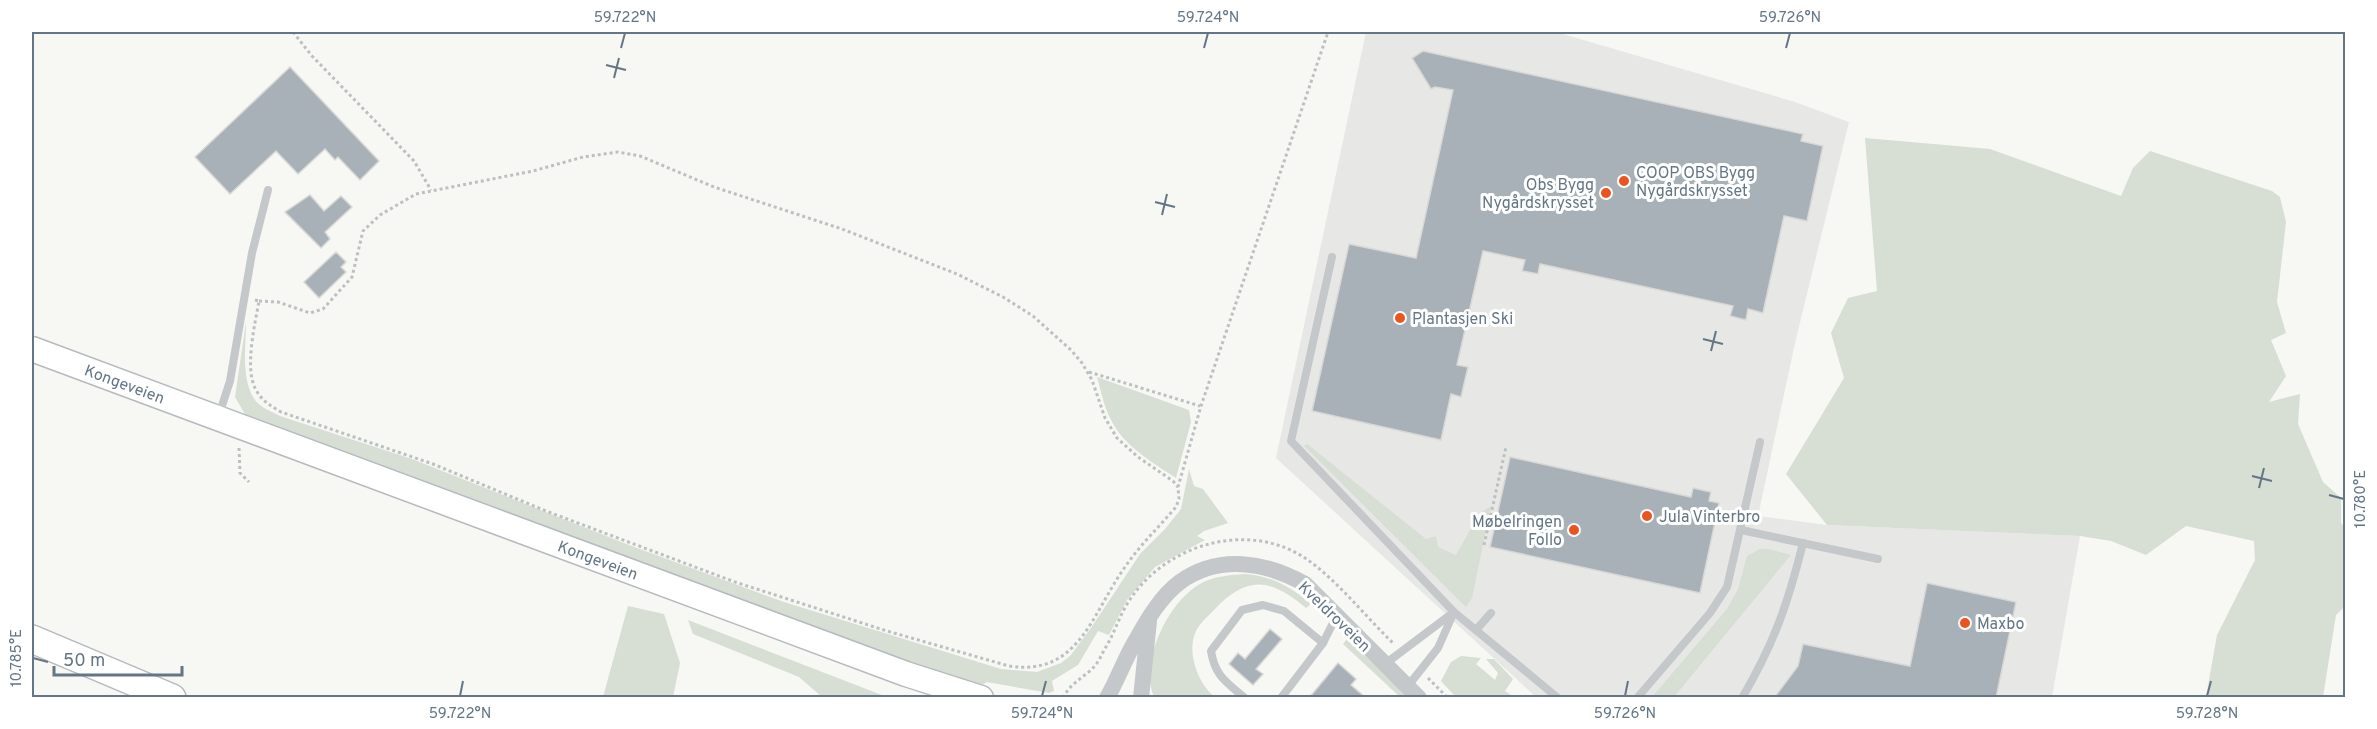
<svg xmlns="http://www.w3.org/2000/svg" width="2377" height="729" viewBox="0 0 2377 729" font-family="Overpass,sans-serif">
	<rect width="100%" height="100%" fill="#f7f7f3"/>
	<path fill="#e7e8e6" d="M 1366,32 L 1556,32 L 1795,102 L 1849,122 L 1795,343 L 1758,516 L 1827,525 L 2080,536 L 2052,697 L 1536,697 L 1276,458 Z"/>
	<g fill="#d7ded4">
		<path d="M 1865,138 L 1990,149 L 2121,196 L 2133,168 L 2150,151 L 2272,191 L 2280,197 L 2286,222 L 2277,302 L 2286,333 L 2271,340 L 2286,376 L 2269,402 L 2300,394 L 2298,424 L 2323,482 L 2341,498 L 2341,523 L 2345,528 L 2345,606 L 2336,615 L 2323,697 L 2206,697 L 2217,635 L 2255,560 L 2254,541 L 2186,526 L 2146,555 L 2111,541 L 2080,536 L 1827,525 L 1786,474 L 1844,378 L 1831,333 L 1848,298 L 1877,291 Z"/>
		<path d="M 246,322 C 246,346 241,375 253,397 C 258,407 271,411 280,416 L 412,459 L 629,545 L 784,602 L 1001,669 L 1037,672 L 1061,663 L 1070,656 L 1091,628 L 1140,554 L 1165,529 L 1181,509 L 1189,469 L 1194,486 L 1203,489 L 1228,523 L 1204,531 L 1197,536 L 1205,540 L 1155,567 L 1127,600 L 1109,635 L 1098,631 L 1078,665 L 1052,681 L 1054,691 L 1049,693 L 987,682 L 979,687 L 905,663 L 262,426 L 245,414 L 235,397 Z"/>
		<path d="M 1097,377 L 1189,410 L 1191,422 L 1176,478 C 1152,462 1123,446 1110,418 C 1104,406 1101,391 1097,377 Z"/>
		<path d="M 1307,444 L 1426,539 L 1436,536 L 1438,547 L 1456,555 L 1479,514 L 1491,506 L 1472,598 L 1466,607 L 1304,446 Z"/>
		<path d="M 1760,549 L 1769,549 L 1791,555 L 1674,697 L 1652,697 L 1727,609 L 1738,589 L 1747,556 Z"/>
		<path d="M 1245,574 C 1272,576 1291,587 1311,604 L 1306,608 C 1270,578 1247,575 1214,610 C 1208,616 1200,623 1196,631 C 1186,652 1198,684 1215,697 L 1154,697 C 1139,662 1168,602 1200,584 C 1213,576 1231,575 1245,574 Z"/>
		<path d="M 628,606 L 664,614 L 680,663 L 673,697 L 603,697 Z"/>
		<path d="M 688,620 L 887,697 L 822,697 L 799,677 L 693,634 Z"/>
		<path d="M 1347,639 L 1348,640 L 1409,697 L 1400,697 L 1343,644 Z"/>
		<path d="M 1461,656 L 1481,658 L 1476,664 L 1495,680 L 1498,673 L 1486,659 L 1494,659 L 1513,679 L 1505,691 L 1514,697 L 1460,698 L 1453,694 L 1441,681 L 1451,662 Z"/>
	</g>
	<g fill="#a8b1b7" stroke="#d8d8d6" stroke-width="1.5">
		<path d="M 1423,51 L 1803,134 L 1801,141 L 1823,146 L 1807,221 L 1784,216 L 1763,313 L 1748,309 L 1746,320 L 1730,316 L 1733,306 L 1540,264 L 1538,274 L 1522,271 L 1525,260 L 1483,251 L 1457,365 L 1468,367 L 1461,397 L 1451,394 L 1441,440 L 1312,411 L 1349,244 L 1416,258 L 1453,90 L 1435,87 L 1431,89 L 1412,58 Z"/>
		<path d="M 290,67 L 379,161 L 360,180 L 338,157 L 335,160 L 325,149 L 298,174 L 276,151 L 230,194 L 195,157 Z"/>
		<path d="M 310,195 L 324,211 L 341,196 L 352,207 L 325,232 L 330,239 L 321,248 L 285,212 Z"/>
		<path d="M 336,252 L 346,262 L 341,267 L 346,272 L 319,298 L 304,282 Z"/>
		<path d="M 1510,457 L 1691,497 L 1693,488 L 1711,492 L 1709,501 L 1719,503 L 1700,593 L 1490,547 Z"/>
		<path d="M 1927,583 L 2016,602 L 1996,698 L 1774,698 L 1798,666 L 1803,644 L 1910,666 Z"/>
		<path d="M 1270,629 L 1282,639 L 1256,669 L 1263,674 L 1253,685 L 1229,664 L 1238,653 L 1245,659 Z"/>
		<path d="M 1338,663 L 1356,679 L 1351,685 L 1366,698 L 1309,698 Z"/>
	</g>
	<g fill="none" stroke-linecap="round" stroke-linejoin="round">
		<defs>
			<g id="secondary">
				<path id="s1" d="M 32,349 L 906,674 L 981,698"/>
			</g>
			<path id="trunk" d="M 32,639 L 172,698"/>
		</defs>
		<use href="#secondary" stroke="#b6bbc0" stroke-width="27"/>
		<use href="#trunk" stroke="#b6babd" stroke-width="30"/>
		<g stroke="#bdc0c2" stroke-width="3" stroke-dasharray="3 3" stroke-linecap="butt">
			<path d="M 293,32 L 312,56 L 414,161 L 431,190"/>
			<path d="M 255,300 L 259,301 C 255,324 244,369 256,390 C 262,401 271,406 281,412 L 433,464 L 546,511 L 735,582 L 887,631 L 1009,666 C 1079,677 1092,613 1125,567 C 1140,545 1159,527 1176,507 L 1179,499 L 1178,487 L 1201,406 L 1328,32"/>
			<path d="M 259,301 L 278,302 L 310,313 L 323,309 L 352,277 L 363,231 L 380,215 L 416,194 L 533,171 L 583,157 L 618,152 L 640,156 L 714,187 L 842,229 L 957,274 L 1003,297 L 1033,316 L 1071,350 L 1082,363 L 1092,380 L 1105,418 L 1117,438 L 1138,457 L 1173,481 L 1178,487"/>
			<path d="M 1089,372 L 1200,406"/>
			<path d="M 239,448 L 240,473 L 249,482"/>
			<path d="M 1484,545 L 1506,447"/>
			<path d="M 1428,678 L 1448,698"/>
			<path d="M 1063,698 C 1069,685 1081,679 1092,669 C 1097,664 1101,657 1104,650 C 1114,635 1119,616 1129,601 C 1167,542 1254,518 1312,563 C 1342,586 1366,617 1393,643"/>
		</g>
		<g stroke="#c4c8cb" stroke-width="8">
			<path d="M 1332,257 L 1291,441 L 1454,612 L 1558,698"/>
			<path d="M 219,415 L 230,381 L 252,253 L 268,190"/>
			<path d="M 1741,530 L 1878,559"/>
			<path d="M 1476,630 L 1491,613"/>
			<path d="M 1385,664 L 1454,612 L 1438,648 L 1408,686"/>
			<path d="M 1245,698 C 1226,682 1215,676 1211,651 L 1242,610 L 1263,605 L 1284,611 L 1323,643"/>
			<path d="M 1281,698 L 1323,643 L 1337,615"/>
			<path d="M 1637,698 L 1710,613 L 1727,587 L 1760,442"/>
			<path d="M 1742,698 C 1774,644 1788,603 1803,543"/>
		</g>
		<g stroke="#c4c8cb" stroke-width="16">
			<path d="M 1107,698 C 1118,679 1125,658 1136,640 C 1147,620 1161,596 1180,582 C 1219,554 1266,562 1305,584 L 1419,698"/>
			<path d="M 1141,698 L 1149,621"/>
		</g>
		<use href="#secondary" stroke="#fff" stroke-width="24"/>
		<use href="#trunk" stroke="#fff" stroke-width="27"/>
	</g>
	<path fill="none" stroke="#647686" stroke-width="2" d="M 621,48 L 625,33M 1204,48 L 1208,33M 1786,48 L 1790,33M 606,65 L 626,70M 614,78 L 619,58M 1155,202 L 1175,207M 1162,215 L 1167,194M 1703,339 L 1723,344M 1711,351 L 1716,331M 2252,476 L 2272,481M 2259,488 L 2264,468M 2329,495 L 2344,499M 33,658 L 48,662M 460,696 L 463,681M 1042,696 L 1046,681M 1625,696 L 1628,681M 2207,696 L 2211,681"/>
	<g fill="#eb541f" stroke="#fff" stroke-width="2">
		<circle cx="1624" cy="181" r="6"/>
		<circle cx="1606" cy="193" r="6"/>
		<circle cx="1400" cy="318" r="6"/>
		<circle cx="1647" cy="516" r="6"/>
		<circle cx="1574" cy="530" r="6"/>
		<circle cx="1965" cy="623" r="6"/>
	</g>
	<g text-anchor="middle" stroke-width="6" stroke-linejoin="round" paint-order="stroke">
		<g font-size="16" fill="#647686" stroke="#fff" text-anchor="start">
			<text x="1636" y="178">COOP OBS Bygg<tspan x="1636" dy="18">Nygårdskrysset</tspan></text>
			<text x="1594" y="190" text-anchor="end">Obs Bygg<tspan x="1594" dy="18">Nygårdskrysset</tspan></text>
			<text x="1412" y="324">Plantasjen Ski</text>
			<text x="1659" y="522">Jula Vinterbro</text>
			<text x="1562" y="527" text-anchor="end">Møbelringen<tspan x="1562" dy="18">Follo</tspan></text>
			<text x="1977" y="629">Maxbo</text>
		</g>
		<g font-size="16" fill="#647686" stroke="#fff">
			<text dy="6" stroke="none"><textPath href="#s1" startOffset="99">Kongeveien</textPath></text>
			<text dy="6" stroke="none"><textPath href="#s1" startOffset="604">Kongeveien</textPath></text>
			<text transform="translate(1335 616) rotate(44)" y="6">Kveldroveien</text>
		</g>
	</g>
	<rect width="2377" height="729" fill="none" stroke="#ffffff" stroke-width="66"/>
	<path d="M54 666v9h128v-9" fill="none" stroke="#647686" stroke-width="3"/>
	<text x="63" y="666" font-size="18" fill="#647686" stroke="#ffffff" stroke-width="4.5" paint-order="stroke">50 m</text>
	<rect x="33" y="33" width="2311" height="663" fill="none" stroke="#647686" stroke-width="2"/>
	<g font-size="15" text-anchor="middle" fill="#647686">
		<text x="625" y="22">59.722°N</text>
		<text x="1208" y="22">59.724°N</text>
		<text x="1790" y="22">59.726°N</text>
		<text transform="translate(2360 499) rotate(-90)" y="5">10.780°E</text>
		<text transform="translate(16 658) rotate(-90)" y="5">10.785°E</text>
		<text x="460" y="718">59.722°N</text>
		<text x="1042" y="718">59.724°N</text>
		<text x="1625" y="718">59.726°N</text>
		<text x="2207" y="718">59.728°N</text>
	</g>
</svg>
